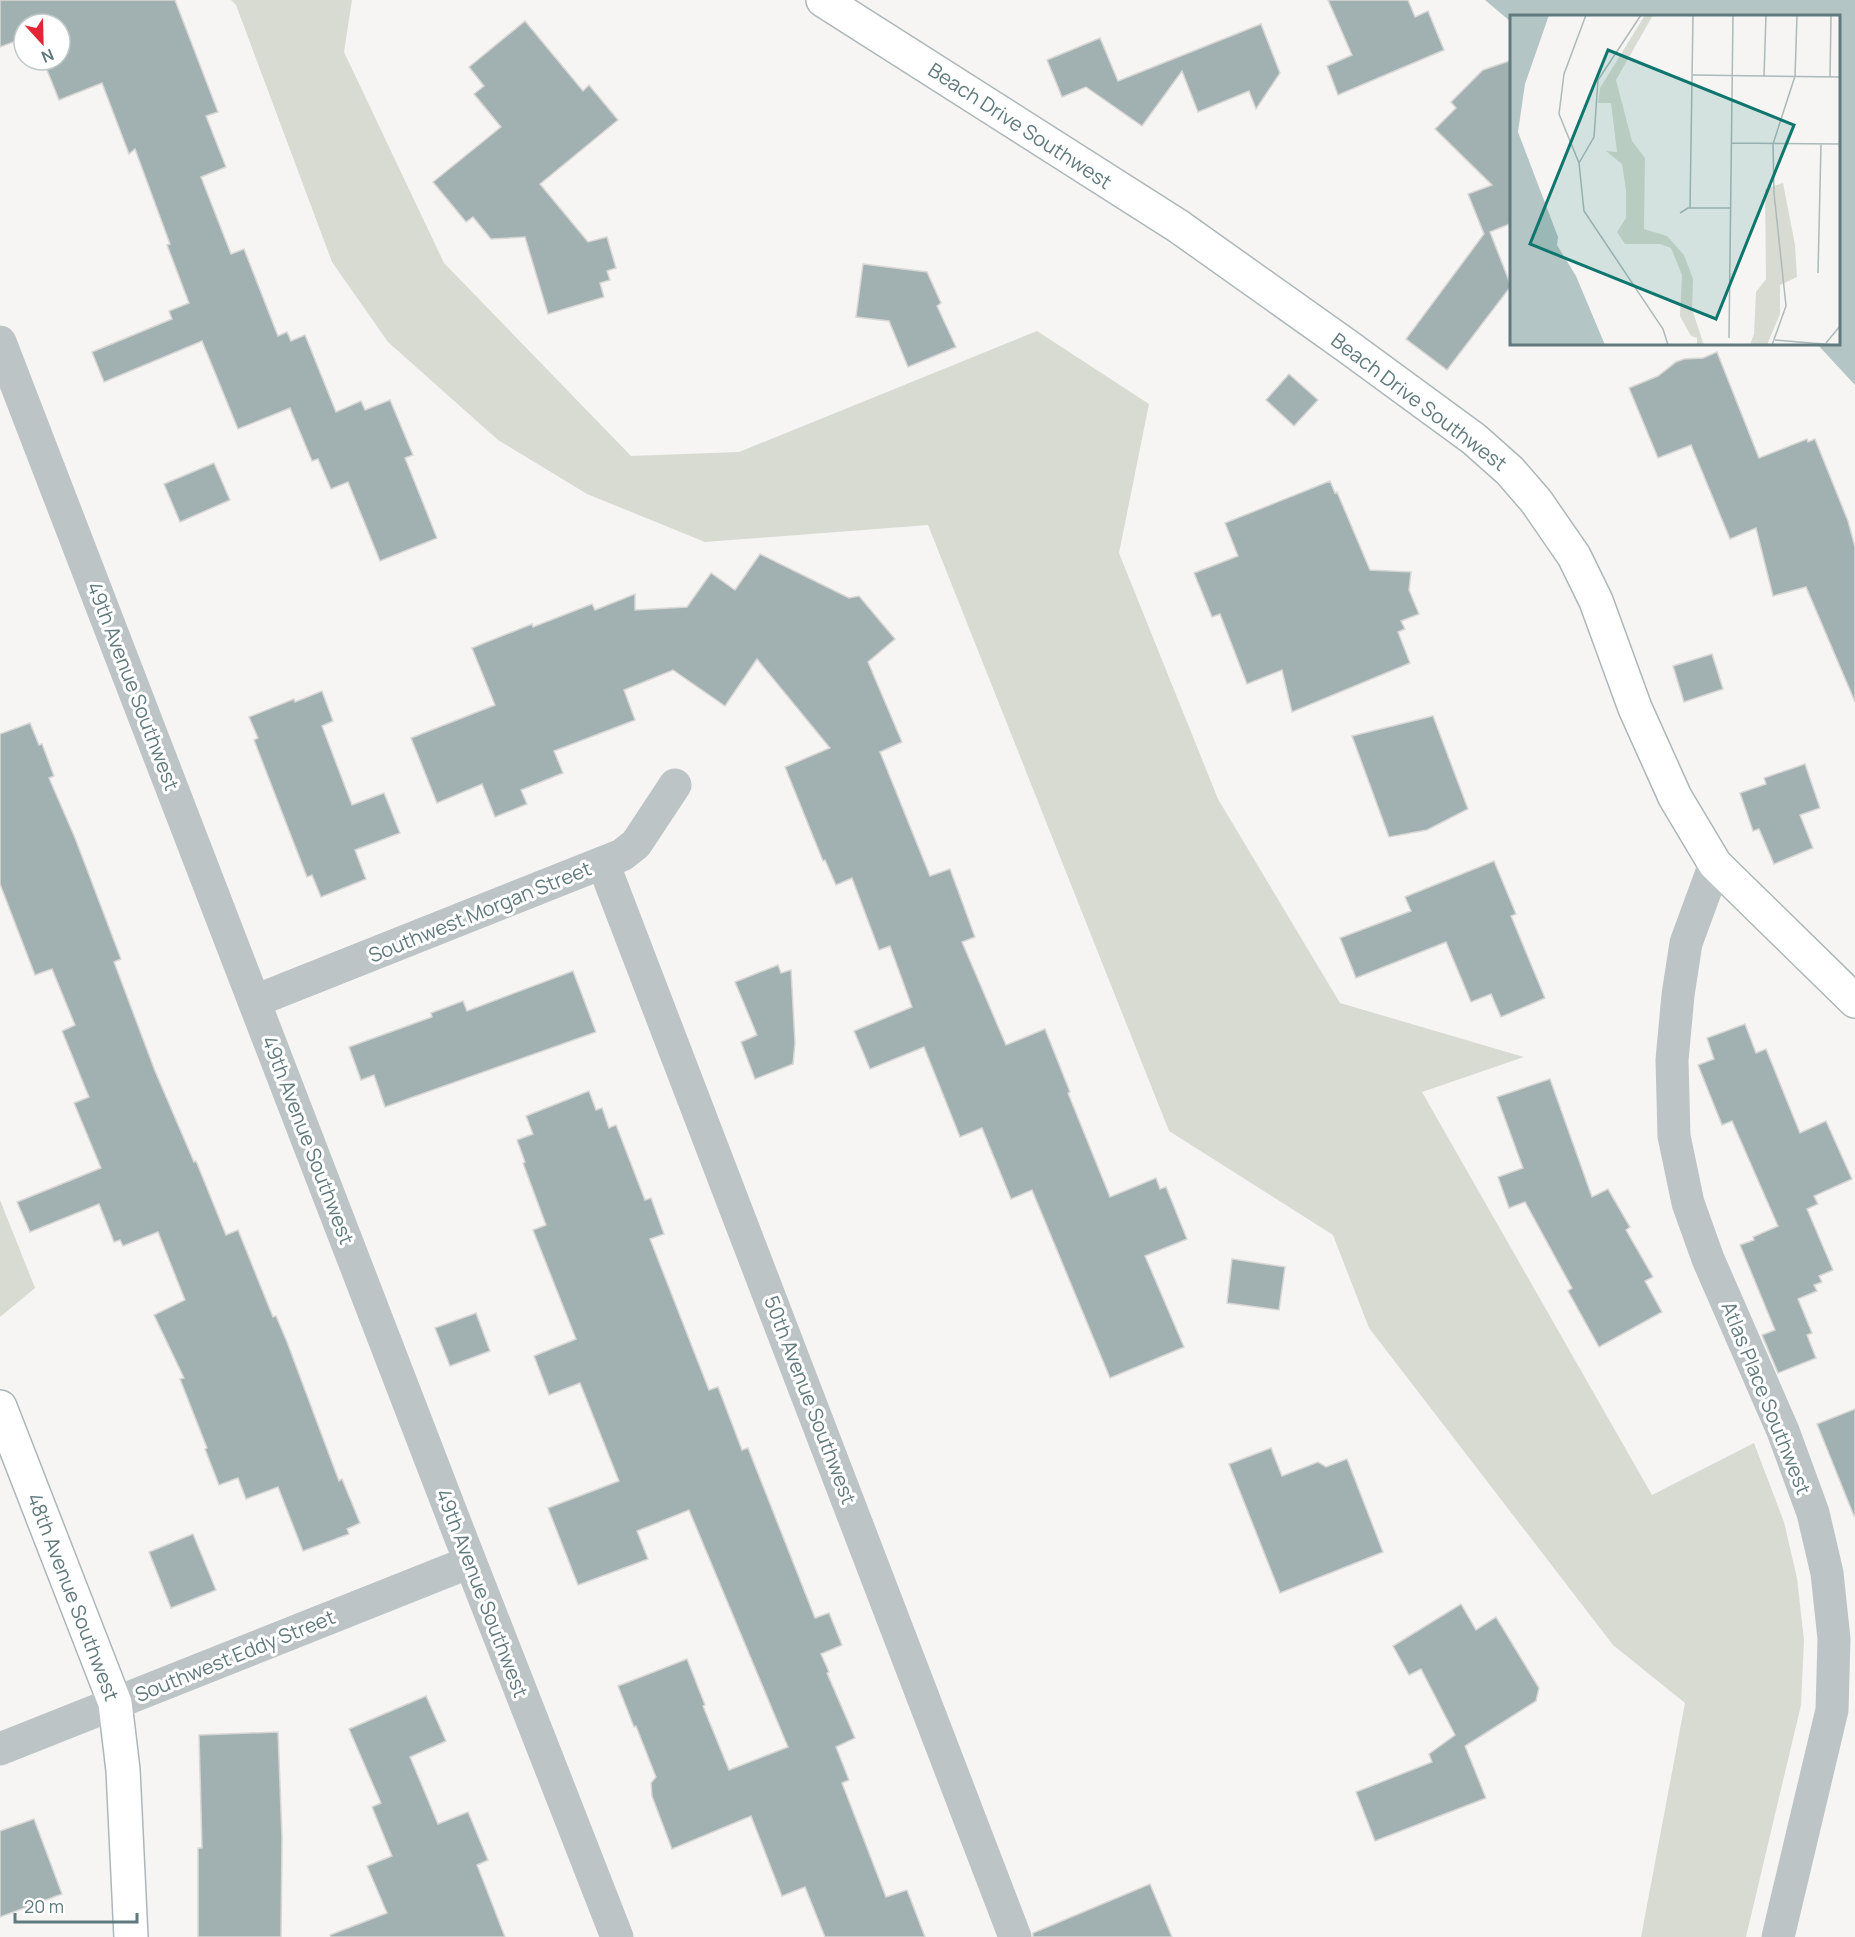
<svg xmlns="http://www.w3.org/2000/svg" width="1855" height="1937" viewBox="0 0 1855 1937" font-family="Manrope,sans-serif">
	<rect width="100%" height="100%" fill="#f6f5f3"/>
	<g fill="#d8dbd2">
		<path d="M 231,0 L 352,0 L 344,52 L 444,263 L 631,456 L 739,452 L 1037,331 L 1149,404 L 1119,553 L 1218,799 L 1340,1003 L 1524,1057 L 1422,1092 L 1652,1495 L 1754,1443 L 1784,1522 L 1797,1578 L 1804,1640 L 1801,1705 L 1746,1937 L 1641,1937 L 1685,1703 L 1613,1645 L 1369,1328 L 1333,1235 L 1169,1131 L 928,525 L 705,542 L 587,494 L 498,440 L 388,342 L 332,262 L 236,5 Z"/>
		<path d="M 0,1200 L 35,1288 L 0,1317 Z"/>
	</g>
	<path fill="#b3c5c4" d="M 1485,0 L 1855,0 L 1855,385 L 1817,344 L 1838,344 L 1838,16 L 1512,16 L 1511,22 Z"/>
	<g fill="#a1b0b1" stroke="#d8d7d5" stroke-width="1.5">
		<path d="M 0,0 L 175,0 L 218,112 L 206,116 L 226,167 L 201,177 L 231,254 L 244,249 L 278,336 L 287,332 L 291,341 L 305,335 L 336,412 L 361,401 L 365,410 L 390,400 L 413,455 L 405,458 L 437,538 L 380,561 L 348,482 L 331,489 L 318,459 L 312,461 L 290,408 L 238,429 L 202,341 L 104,382 L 92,352 L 172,319 L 169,311 L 189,303 L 167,245 L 170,244 L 135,149 L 129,154 L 102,83 L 59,100 L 43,60 L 60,60 L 60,24 L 24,24 L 24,38 L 0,47 Z"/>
		<path d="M 1328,0 L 1408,0 L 1415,17 L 1428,11 L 1444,50 L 1338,95 L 1327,66 L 1352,55 Z"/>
		<path d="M 525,21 L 583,91 L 589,85 L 618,120 L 540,184 L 588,242 L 607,237 L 616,268 L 607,271 L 610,280 L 600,283 L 604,297 L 548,314 L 525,237 L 491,239 L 473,217 L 466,222 L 433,182 L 501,127 L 474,94 L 484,86 L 469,67 Z"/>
		<path d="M 1261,24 L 1280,73 L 1256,109 L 1249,91 L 1198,112 L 1182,71 L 1142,126 L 1086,87 L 1062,97 L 1047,60 L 1100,38 L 1118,81 Z"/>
		<path d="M 1512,60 L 1512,223 L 1490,232 L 1511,286 L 1447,370 L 1406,339 L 1484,234 L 1468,194 L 1492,185 L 1435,129 L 1456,108 L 1451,102 L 1483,70 Z"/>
		<path d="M 863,264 L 927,272 L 941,303 L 937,306 L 956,347 L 908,367 L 889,321 L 856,317 Z"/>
		<path d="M 1717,352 L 1759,458 L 1807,439 L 1808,442 L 1815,439 L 1848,521 L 1855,547 L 1855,702 L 1806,587 L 1773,596 L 1756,528 L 1730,539 L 1691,445 L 1658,458 L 1629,388 L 1658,376 L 1676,362 L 1684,359 L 1703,358 Z"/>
		<path d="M 1289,374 L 1318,400 L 1294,426 L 1266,400 Z"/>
		<path d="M 214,463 L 230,500 L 180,522 L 164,484 Z"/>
		<path d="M 1330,481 L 1335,493 L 1337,492 L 1370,570 L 1411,572 L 1409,590 L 1419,614 L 1401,621 L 1405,629 L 1398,632 L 1410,663 L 1292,712 L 1282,670 L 1247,684 L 1220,614 L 1212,617 L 1194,573 L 1238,556 L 1225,523 Z"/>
		<path d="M 760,554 L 849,598 L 859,596 L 895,639 L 868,662 L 902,742 L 880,752 L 930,876 L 950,869 L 975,937 L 962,942 L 1006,1045 L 1045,1029 L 1070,1092 L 1068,1093 L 1110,1197 L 1156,1178 L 1160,1189 L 1166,1187 L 1187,1239 L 1145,1256 L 1184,1347 L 1110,1378 L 1032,1190 L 1011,1199 L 982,1128 L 960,1137 L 924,1047 L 870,1069 L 854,1031 L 912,1007 L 890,946 L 879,950 L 852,878 L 836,885 L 825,860 L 823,861 L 785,767 L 830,748 L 757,659 L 725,706 L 673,670 L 624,690 L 635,720 L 554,751 L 563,773 L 521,790 L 527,804 L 495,817 L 482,784 L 437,803 L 411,738 L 495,705 L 472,648 L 532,624 L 533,627 L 592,604 L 595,610 L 635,594 L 635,610 L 687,607 L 711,573 L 735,590 Z"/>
		<path d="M 1712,654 L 1723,689 L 1684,702 L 1673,666 Z"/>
		<path d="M 322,691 L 333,721 L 322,726 L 352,805 L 384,793 L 400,833 L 355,850 L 366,879 L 321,897 L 312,875 L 307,877 L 254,740 L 258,738 L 249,717 L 294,699 L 295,702 Z"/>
		<path d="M 1433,716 L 1468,809 L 1427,830 L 1389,837 L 1352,736 Z"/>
		<path d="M 30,723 L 39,745 L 42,744 L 54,776 L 49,778 L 75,838 L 121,959 L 114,962 L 155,1071 L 194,1162 L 196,1161 L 226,1235 L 238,1230 L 273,1317 L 276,1316 L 287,1342 L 339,1481 L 342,1479 L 360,1523 L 347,1529 L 349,1534 L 303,1551 L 278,1487 L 246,1499 L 238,1478 L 219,1485 L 205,1449 L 207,1448 L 180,1379 L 184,1378 L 154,1315 L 185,1300 L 158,1232 L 123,1246 L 120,1240 L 114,1242 L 99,1204 L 30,1232 L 17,1202 L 101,1168 L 74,1103 L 89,1097 L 62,1031 L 75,1025 L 52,969 L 35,975 L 0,884 L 0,734 Z"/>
		<path d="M 1805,764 L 1820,808 L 1800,815 L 1813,848 L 1774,864 L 1759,829 L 1753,831 L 1740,793 L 1766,784 L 1764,778 Z"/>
		<path d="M 1494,861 L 1516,914 L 1511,916 L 1545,998 L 1501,1017 L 1491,994 L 1471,1002 L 1446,942 L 1356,978 L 1340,938 L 1411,911 L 1405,897 Z"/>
		<path d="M 778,965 L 781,973 L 791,970 L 795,1043 L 793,1064 L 755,1079 L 741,1042 L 757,1035 L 735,982 Z"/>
		<path d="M 573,971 L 596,1032 L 385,1107 L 374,1075 L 361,1080 L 349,1047 L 432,1017 L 431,1013 L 463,1001 L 467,1011 Z"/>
		<path d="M 1745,1024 L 1756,1053 L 1766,1049 L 1800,1133 L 1826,1121 L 1852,1179 L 1814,1196 L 1818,1204 L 1807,1209 L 1833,1270 L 1819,1276 L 1822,1282 L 1814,1285 L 1817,1291 L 1798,1299 L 1812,1333 L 1807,1335 L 1816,1358 L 1778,1373 L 1762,1335 L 1775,1330 L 1740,1245 L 1754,1240 L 1753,1237 L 1778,1226 L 1732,1121 L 1722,1125 L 1698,1065 L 1714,1059 L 1707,1038 Z"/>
		<path d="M 1550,1079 L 1592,1197 L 1608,1189 L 1630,1227 L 1626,1230 L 1653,1277 L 1645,1281 L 1662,1312 L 1599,1347 L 1568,1291 L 1572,1288 L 1525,1202 L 1509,1208 L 1498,1177 L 1523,1168 L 1497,1097 Z"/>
		<path d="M 589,1091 L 596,1110 L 602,1108 L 609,1128 L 616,1125 L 645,1200 L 651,1198 L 664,1234 L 650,1239 L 709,1390 L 718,1387 L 742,1450 L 748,1448 L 815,1618 L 829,1613 L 842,1645 L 821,1654 L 829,1672 L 827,1673 L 855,1738 L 836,1747 L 849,1780 L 842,1783 L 886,1897 L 907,1890 L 925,1937 L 825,1937 L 805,1887 L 782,1896 L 751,1816 L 672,1849 L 652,1796 L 651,1783 L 656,1777 L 636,1726 L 634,1727 L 618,1686 L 687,1659 L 705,1705 L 703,1706 L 729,1770 L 788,1747 L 689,1510 L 637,1531 L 648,1559 L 578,1585 L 548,1508 L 619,1481 L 580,1383 L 549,1395 L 534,1356 L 576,1339 L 533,1230 L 546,1225 L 523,1163 L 525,1162 L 517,1140 L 533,1134 L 526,1116 Z"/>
		<path d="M 1232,1259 L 1285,1267 L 1279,1310 L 1227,1303 Z"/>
		<path d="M 476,1313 L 490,1351 L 450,1366 L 435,1328 Z"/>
		<path d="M 1855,1409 L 1855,1515 L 1854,1516 L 1817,1424 Z"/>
		<path d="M 1271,1448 L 1282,1476 L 1318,1462 L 1326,1467 L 1347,1459 L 1383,1552 L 1280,1593 L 1229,1464 Z"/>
		<path d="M 193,1534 L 216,1590 L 171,1608 L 149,1552 Z"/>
		<path d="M 1461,1604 L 1476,1630 L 1496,1617 L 1539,1688 L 1536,1701 L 1465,1746 L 1486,1798 L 1375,1841 L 1356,1792 L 1432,1762 L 1429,1754 L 1455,1735 L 1421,1669 L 1409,1675 L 1393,1646 Z"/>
		<path d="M 426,1696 L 446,1741 L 410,1757 L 438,1824 L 468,1812 L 488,1860 L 477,1865 L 505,1937 L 331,1937 L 330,1935 L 387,1913 L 367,1866 L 392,1856 L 372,1807 L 381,1803 L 349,1729 Z"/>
		<path d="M 278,1732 L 282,1837 L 281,1937 L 198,1937 L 198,1848 L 202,1848 L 199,1735 Z"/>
		<path d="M 34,1819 L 62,1894 L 0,1917 L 0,1831 Z"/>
		<path d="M 1150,1884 L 1172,1937 L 1033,1937 L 1033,1933 Z"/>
	</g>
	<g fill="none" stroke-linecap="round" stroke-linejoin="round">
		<defs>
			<g id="secondary">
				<path d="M 823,0 L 1178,226 L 1347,346 L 1474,439 L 1510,471 L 1536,501 L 1574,556 L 1596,601 L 1635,708 L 1675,797 L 1715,864 L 1855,1001"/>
				<path d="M 0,1407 L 115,1703 L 123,1770 L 131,1937"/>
			</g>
		</defs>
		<use href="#secondary" stroke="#adb7b9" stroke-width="36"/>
		<g stroke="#bdc4c6" stroke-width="33">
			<path d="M 0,342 L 457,1528 L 617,1937"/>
			<path d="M 603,863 L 1015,1937"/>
			<path d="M 1715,864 L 1686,943 L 1678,995 L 1672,1060 L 1674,1136 L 1688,1203 L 1708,1259 L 1783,1431 L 1813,1513 L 1827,1573 L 1834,1639 L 1832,1710 L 1778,1937"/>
			<path d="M 255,1001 L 622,855 L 636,844 L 675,785"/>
			<path d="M 0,1749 L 470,1562"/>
		</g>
		<use href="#secondary" stroke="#fff" stroke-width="33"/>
	</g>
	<g text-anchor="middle" stroke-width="6" stroke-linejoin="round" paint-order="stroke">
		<g font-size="20" fill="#617a7e" stroke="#fff">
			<text transform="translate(1020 126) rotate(33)" y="7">Beach Drive Southwest</text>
			<text transform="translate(1419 402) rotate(37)" y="7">Beach Drive Southwest</text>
			<text transform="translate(133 686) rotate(69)" y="7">49th Avenue Southwest</text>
			<text transform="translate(480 912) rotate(-22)" y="7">Southwest Morgan Street</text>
			<text transform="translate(308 1140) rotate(69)" y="7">49th Avenue Southwest</text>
			<text transform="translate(1766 1398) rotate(68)" y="7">Atlas Place Southwest</text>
			<text transform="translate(810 1400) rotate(69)" y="7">50th Avenue Southwest</text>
			<text transform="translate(482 1593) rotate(69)" y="7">49th Avenue Southwest</text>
			<text transform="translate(73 1597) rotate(69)" y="7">48th Avenue Southwest</text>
			<text transform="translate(235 1656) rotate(-22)" y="7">Southwest Eddy Street</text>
		</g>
	</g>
	<g transform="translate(1510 15)">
		<rect width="330" height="330" fill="#f6f5f3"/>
		<path d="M 135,0 L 143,0 L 106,65 L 122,126 L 135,143 L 134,214 L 157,221 L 174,240 L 183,264 L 182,294 L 194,330 L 187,330 L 187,323 L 181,321 L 170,301 L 172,260 L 161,233 L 150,229 L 115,229 L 107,217 L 116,203 L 116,175 L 112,149 L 96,136 L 107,137 L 101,88 L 88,88 L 90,73 ZM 273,168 L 285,230 L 287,262 L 270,270 L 270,299 L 257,330 L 240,330 L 244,319 L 246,277 L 256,264 L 255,174 Z" fill="#d8dbd2"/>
		<path d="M 0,0 L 39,0 L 15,69 L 8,117 L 48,222 L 47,230 L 66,261 L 95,330 L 0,330 Z" fill="#b3c5c4"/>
		<path fill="none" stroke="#adb9ba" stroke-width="1.5" d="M 76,0 L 54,59 L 49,99 L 69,148 L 74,196 L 153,314 L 158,330M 183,60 L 330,62M 254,61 L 256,0M 320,62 L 321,0M 222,128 L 330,129M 69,148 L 84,122 L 88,65 L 131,0M 180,193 L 183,0M 170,198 L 178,193 L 221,193M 308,258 L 311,129M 219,323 L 223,0M 265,325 L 325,330M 316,328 L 330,311M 262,330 L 276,291 L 264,178 L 263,129 L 285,61 L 287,0"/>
		<path fill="#0f766e" fill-opacity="0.15" stroke="#0f766e" stroke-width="3" d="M 98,35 L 284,110 L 206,304 L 20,229 Z"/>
		<rect width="330" height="330" fill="none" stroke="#617a7e" stroke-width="3"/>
	</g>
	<g transform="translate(42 42) rotate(158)"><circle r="28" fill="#ffffff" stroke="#c0cacb" stroke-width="1.5"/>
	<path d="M0-4.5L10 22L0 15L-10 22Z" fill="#e42537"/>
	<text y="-9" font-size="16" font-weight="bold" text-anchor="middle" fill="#617a7e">N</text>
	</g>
	<path d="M15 1913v9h122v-9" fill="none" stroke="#617a7e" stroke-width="3"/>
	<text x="24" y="1913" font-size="18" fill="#617a7e" stroke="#ffffff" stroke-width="4.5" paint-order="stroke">20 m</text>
</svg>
